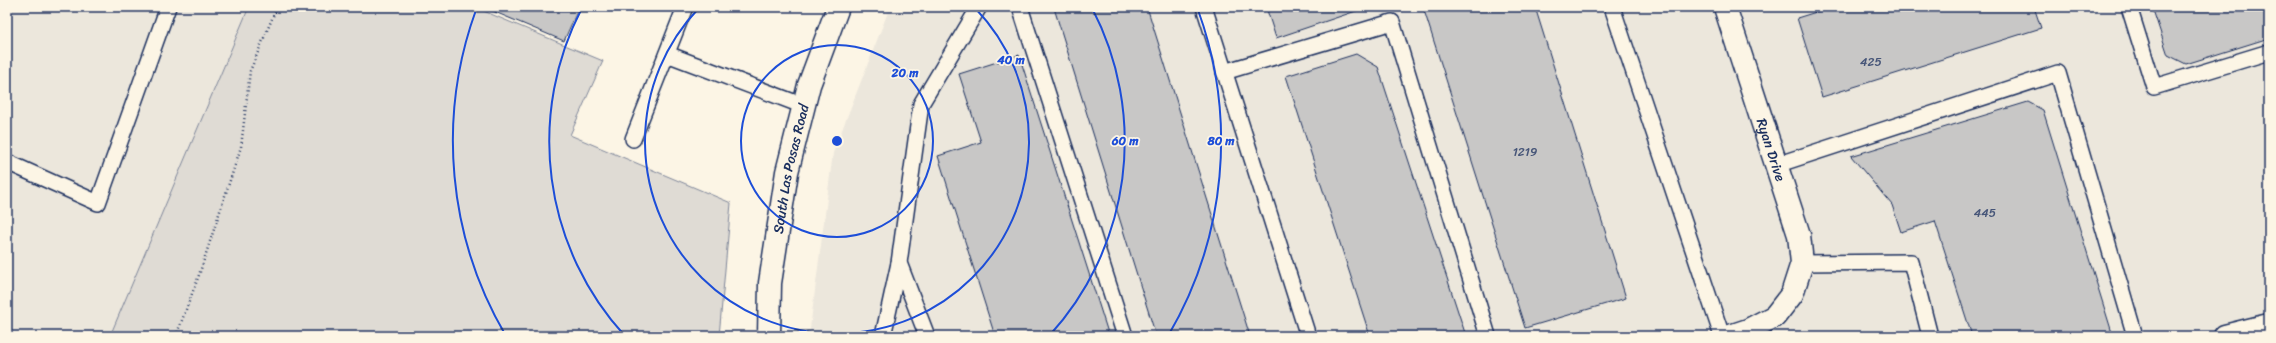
<svg xmlns="http://www.w3.org/2000/svg" width="2276" height="343" viewBox="0 0 2276 343" font-family="Sriracha,sans-serif">
	<rect width="100%" height="100%" fill="#fcf5e5"/>
	<filter id="ink" filterUnits="userSpaceOnUse"><feTurbulence type="fractalNoise" baseFrequency=".025" numOctaves="2"/><feDisplacementMap in="SourceGraphic" scale="8" xChannelSelector="R" yChannelSelector="G"/><feConvolveMatrix kernelMatrix="1 2 1 2 8 2 1 2 1" color-interpolation-filters="sRGB"/></filter>
	<g filter="url(#ink)">
		<g fill="#ece7dc">
			<path d="M 7,7 L 249,7 L 110,336 L 7,336 Z"/>
			<path d="M 890,7 L 2269,7 L 2269,336 L 809,336 L 833,153 Z"/>
		</g>
		<path fill="#dfdbd4" stroke="#7d8599" d="M 249,7 L 474,7 L 603,61 L 570,135 L 731,203 L 719,336 L 110,336 Z"/>
		<g fill="#c8c7c6" stroke="#1b2f5e">
			<path d="M 483,7 L 579,7 L 564,41 Z"/>
			<path d="M 1058,7 L 1147,7 L 1250,336 L 1156,336 L 1054,8 Z"/>
			<path d="M 1266,7 L 1368,7 L 1276,38 Z"/>
			<path d="M 1423,7 L 1535,7 L 1626,298 L 1525,328 Z"/>
			<path d="M 1832,7 L 2034,7 L 2041,28 L 1822,97 L 1797,18 Z"/>
			<path d="M 2152,7 L 2269,7 L 2269,38 L 2186,64 L 2168,55 Z"/>
			<path d="M 1356,54 L 1378,67 L 1466,336 L 1370,336 L 1286,76 Z"/>
			<path d="M 1019,55 L 1109,336 L 995,336 L 938,156 L 981,142 L 959,74 Z"/>
			<path d="M 2028,102 L 2043,110 L 2113,336 L 1972,336 L 1935,221 L 1901,232 L 1892,205 L 1851,156 Z"/>
		</g>
		<g fill="none" stroke-linecap="round" stroke-linejoin="round">
			<defs>
				<g id="lane">
					<path d="M 1020,7 L 1125,336"/>
					<path d="M 1204,7 L 1308,336"/>
					<path d="M 1612,7 L 1722,336"/>
					<path d="M 2129,7 L 2154,87 L 2269,52"/>
					<path d="M 667,54 L 804,106"/>
					<path d="M 1224,72 L 1392,22 L 1488,336"/>
					<path d="M 633,139 L 685,7"/>
					<path d="M 7,162 L 98,203 L 168,7"/>
					<path d="M 1776,165 L 2058,73 L 2135,336"/>
					<path d="M 1802,263 L 1911,262 L 1930,336"/>
					<path d="M 883,336 L 899,263"/>
					<path d="M 927,336 L 899,263 L 921,104 L 979,7"/>
				</g>
				<g id="street">
					<path id="s1" d="M 1725,7 L 1799,235 L 1802,263 L 1792,294 L 1775,316 L 1748,330 L 1730,336"/>
					<path d="M 2225,336 L 2269,325"/>
				</g>
				<g id="secondary">
					<path id="s2" d="M 769,336 L 770,283 L 787,172 L 809,85 L 838,7"/>
				</g>
			</defs>
			<use href="#lane" stroke="#1b2f5e" stroke-width="18"/>
			<use href="#street" stroke="#1b2f5e" stroke-width="25"/>
			<use href="#secondary" stroke="#1b2f5e" stroke-width="25"/>
			<path stroke="#1b2f5e" stroke-width="2.5" stroke-dasharray="1 3" stroke-linecap="butt" d="M 176,336 L 198,278 L 241,147 L 250,71 L 277,7"/>
			<use href="#lane" stroke="#fcf5e5" stroke-width="15"/>
			<use href="#street" stroke="#fcf5e5" stroke-width="22"/>
			<use href="#secondary" stroke="#fcf5e5" stroke-width="22"/>
		</g>
	</g>
	<g fill="none" stroke="#1d4ed8" stroke-width="2">
		<circle cx="837" cy="141" r="96"/>
		<path d="M975 8A192 192 0 1 1 699 8"/>
		<path d="M625 336A288 288 0 0 1 582 8M1092 8A288 288 0 0 1 1049 336"/>
		<path d="M506 336A384 384 0 0 1 476 10M1198 10A384 384 0 0 1 1168 336"/>
	</g>
	<g text-anchor="middle" stroke-width="3.5" stroke-linejoin="round" paint-order="stroke">
		<g font-size="12" fill="#465578">
			<text x="1871" y="66">425</text>
			<text x="1525" y="156">1219</text>
			<text x="1985" y="217">445</text>
		</g>
		<g font-size="14" fill="#1b2f5e" stroke="#fcf5e5">
			<text dy="5" stroke="none"><textPath href="#s1" startOffset="150">Ryan Drive</textPath></text>
			<text dy="5" stroke="none"><textPath href="#s2" startOffset="169">South Las Posas Road</textPath></text>
		</g>
	</g>
	<circle cx="837" cy="141" r="6" fill="#1d4ed8" stroke="#fcf5e5" stroke-width="2"/>
	<g font-size="12" text-anchor="middle" font-weight="bold" fill="#1d4ed8" stroke="#fcf5e5" stroke-width="3.5" stroke-linejoin="round" paint-order="stroke">
		<text x="1011" y="64">40 m</text>
		<text x="905" y="77">20 m</text>
		<text x="1125" y="145">60 m</text>
		<text x="1221" y="145">80 m</text>
	</g>
	<rect width="2276" height="343" fill="none" stroke="#fcf5e5" stroke-width="24"/>
	<rect x="12" y="12" width="2252" height="319" fill="none" stroke="#1b2f5e" stroke-width="1.5" filter="url(#ink)"/>
</svg>
